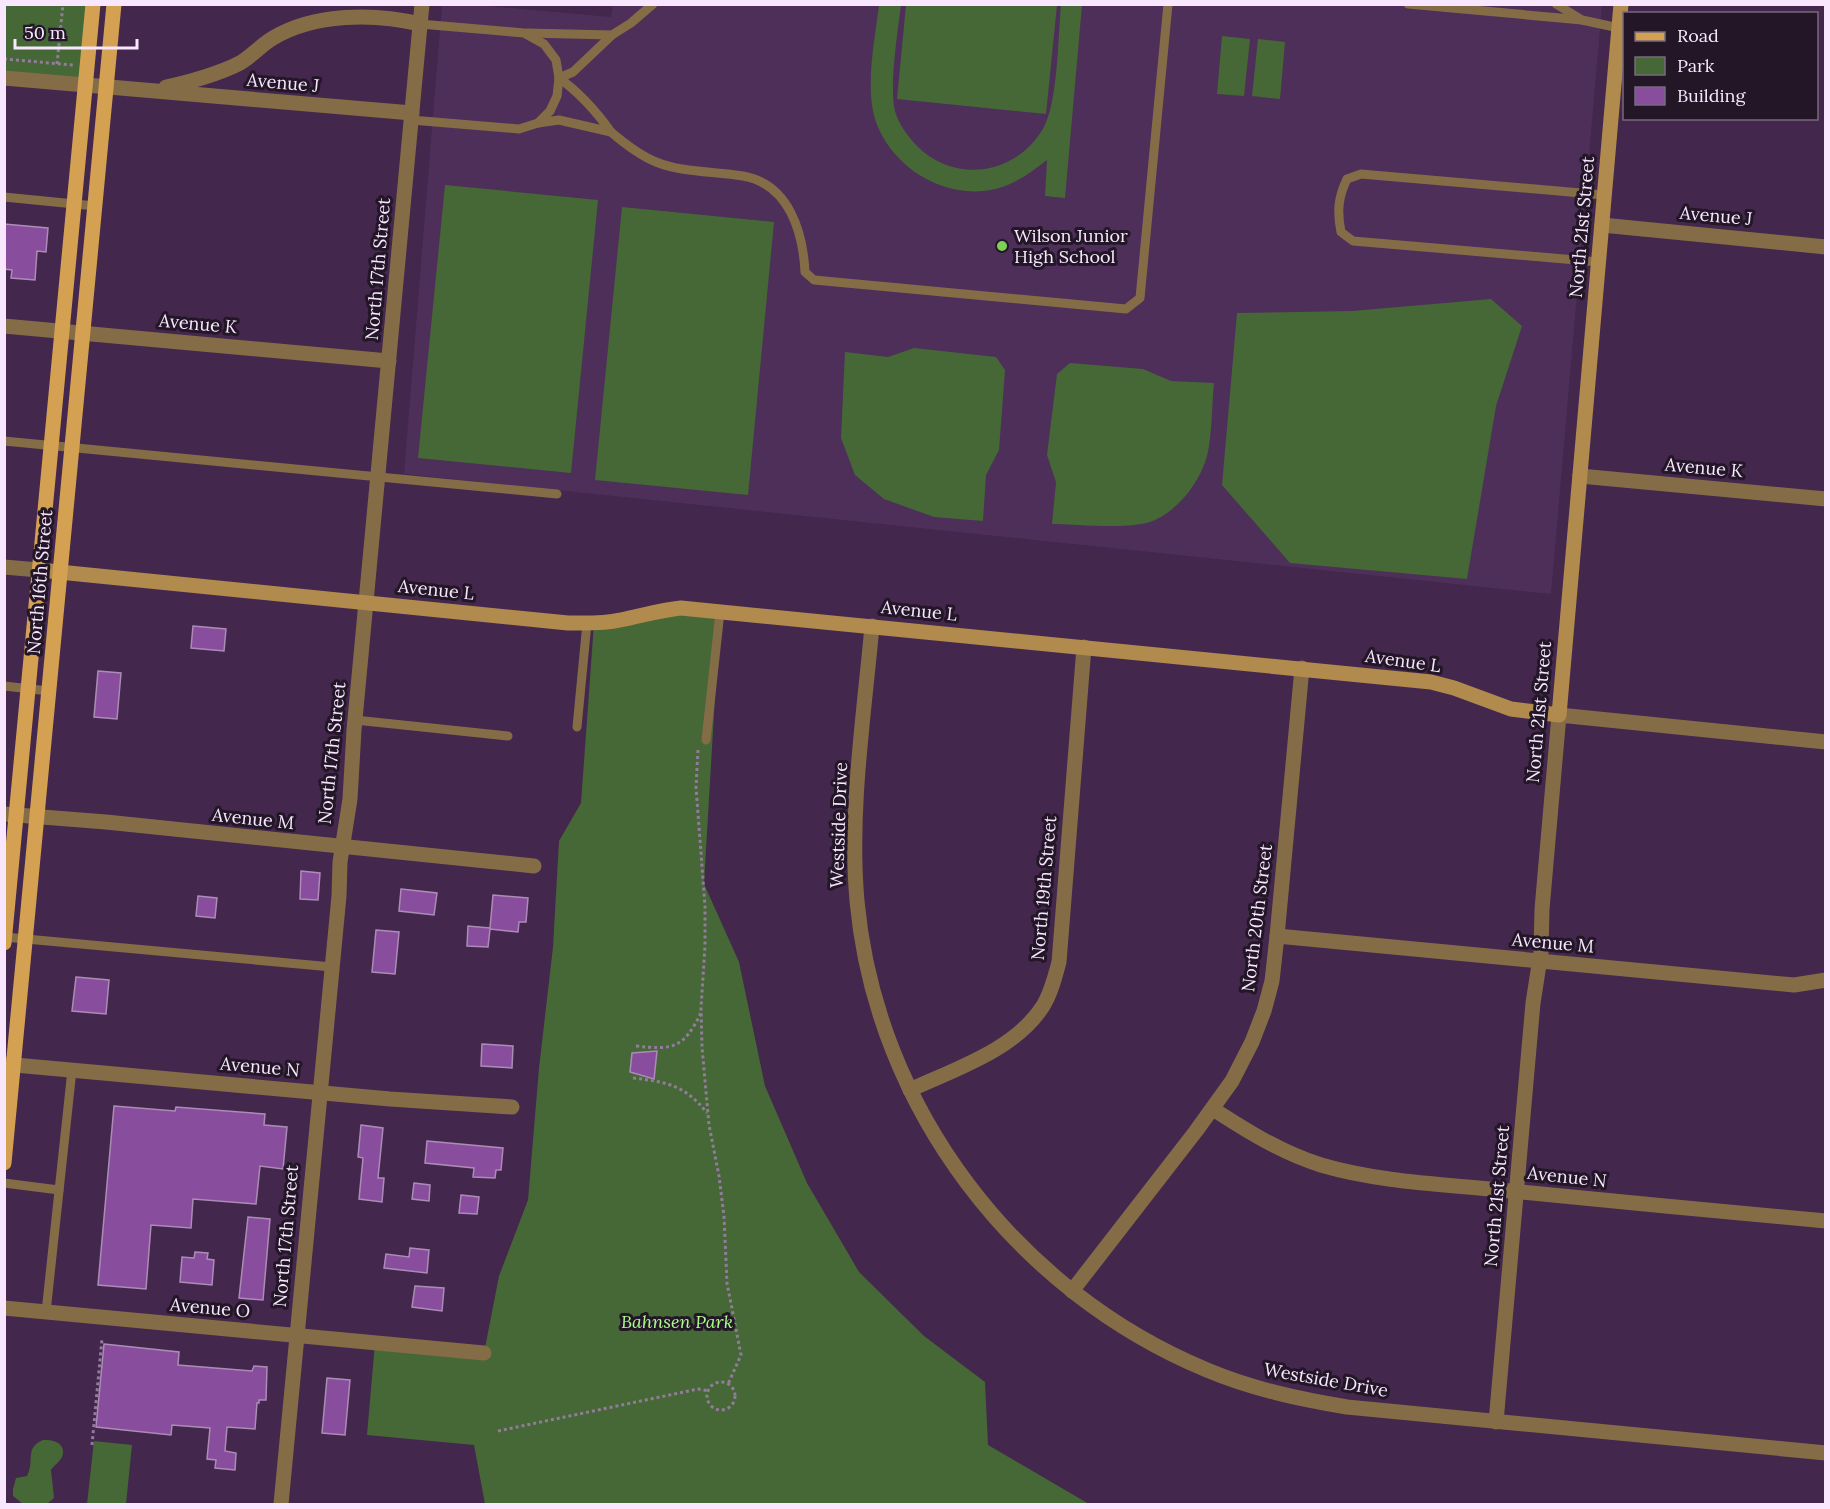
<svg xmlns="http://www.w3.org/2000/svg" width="1830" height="1509" viewBox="0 0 1830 1509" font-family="Lora,serif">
	<rect width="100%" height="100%" fill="#43274c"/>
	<path fill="#4e2f59" d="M 613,4 L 1602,5 L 1551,594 L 404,474 L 442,5 L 476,5 L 611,17 Z"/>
	<g fill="#456836">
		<path d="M 4,5 L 92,5 L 85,85 L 5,78 Z"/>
		<path d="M 879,5 L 901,5 C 898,30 888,92 896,114 C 900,126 908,136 916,145 C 955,185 1017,175 1044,127 C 1058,100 1058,37 1061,5 L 1082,5 L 1065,198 L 1045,196 L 1047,160 C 1030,173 1013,186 991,190 C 942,199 890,166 875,119 C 865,86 875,39 879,5 Z"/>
		<path d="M 906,5 L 1057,5 L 1046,114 L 897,99 Z"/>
		<path d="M 1222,36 L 1250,39 L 1244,96 L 1217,94 Z"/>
		<path d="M 1258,39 L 1285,42 L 1280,99 L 1252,96 Z"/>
		<path d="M 445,185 L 598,200 L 571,473 L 418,458 Z"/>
		<path d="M 622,207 L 774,222 L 748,495 L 595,480 Z"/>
		<path d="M 1491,299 L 1522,326 L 1496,406 L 1467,579 L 1290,563 L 1222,485 L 1237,313 L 1352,311 Z"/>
		<path d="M 914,348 L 996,357 L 1005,370 L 999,450 L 986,475 L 983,521 L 934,517 L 884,499 L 855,475 L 841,438 L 845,352 L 888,357 Z"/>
		<path d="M 1070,363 L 1143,369 L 1171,381 L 1214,383 C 1212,403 1212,438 1207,456 C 1200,481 1181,507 1157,519 C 1136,531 1078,524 1052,524 L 1056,482 L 1047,455 L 1057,374 Z"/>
		<path d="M 720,612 L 704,884 L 739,962 L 765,1086 L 807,1183 L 859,1272 L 924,1336 L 985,1382 L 988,1445 L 1089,1504 L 485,1504 L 474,1445 L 367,1435 L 375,1343 L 484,1353 L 499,1276 L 528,1200 L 539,1068 L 553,947 L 559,841 L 581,803 L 594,623 Z"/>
		<path d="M 43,1440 C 54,1439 67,1444 62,1457 C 59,1463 54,1465 51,1470 L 54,1498 L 47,1504 L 23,1504 L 13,1496 L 13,1489 L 16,1478 L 27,1476 C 35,1461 24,1448 43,1440 Z"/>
		<path d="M 94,1441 L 132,1445 L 126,1504 L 87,1504 Z"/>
	</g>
	<g fill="#884d9c" stroke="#ac8cb7" stroke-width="1.5">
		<path d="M 4,224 L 48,228 L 46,252 L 37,251 L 35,280 L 11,278 L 12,270 L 4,269 Z"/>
		<path d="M 193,626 L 226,629 L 224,651 L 191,648 Z"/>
		<path d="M 98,671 L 121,673 L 117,719 L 94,717 Z"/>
		<path d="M 301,871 L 320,873 L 318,900 L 300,899 Z"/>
		<path d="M 401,889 L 437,893 L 434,915 L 399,911 Z"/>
		<path d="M 493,895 L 528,898 L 526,922 L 519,922 L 518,932 L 490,929 L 488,947 L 467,946 L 468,926 L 490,928 Z"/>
		<path d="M 198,896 L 217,898 L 215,918 L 196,916 Z"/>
		<path d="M 376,930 L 399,932 L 395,974 L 372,972 Z"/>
		<path d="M 76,977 L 109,980 L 106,1014 L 72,1011 Z"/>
		<path d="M 482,1044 L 513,1046 L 512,1068 L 481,1066 Z"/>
		<path d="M 657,1051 L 654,1079 L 630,1072 L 632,1053 Z"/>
		<path d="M 114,1106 L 175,1111 L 176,1107 L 265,1114 L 264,1125 L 287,1127 L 283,1169 L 260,1166 L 256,1204 L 193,1199 L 191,1228 L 151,1225 L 146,1289 L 98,1285 Z"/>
		<path d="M 361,1125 L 383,1128 L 378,1178 L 384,1178 L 382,1202 L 359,1199 L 363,1158 L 358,1157 Z"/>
		<path d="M 427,1141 L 503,1148 L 501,1170 L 496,1170 L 495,1178 L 473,1177 L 474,1168 L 425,1163 Z"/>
		<path d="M 414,1183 L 430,1185 L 429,1201 L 412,1199 Z"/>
		<path d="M 461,1195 L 479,1197 L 477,1214 L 459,1213 Z"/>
		<path d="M 248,1217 L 270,1219 L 263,1300 L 239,1298 Z"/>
		<path d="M 410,1248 L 429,1250 L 427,1273 L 384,1268 L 386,1254 L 409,1257 Z"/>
		<path d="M 195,1252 L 208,1253 L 207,1259 L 214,1260 L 212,1285 L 180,1282 L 182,1257 L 194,1258 Z"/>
		<path d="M 415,1286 L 444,1288 L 442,1311 L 412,1307 Z"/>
		<path d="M 104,1344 L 179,1352 L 178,1365 L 252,1371 L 254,1366 L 267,1367 L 266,1400 L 259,1400 L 259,1403 L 257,1403 L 255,1429 L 227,1427 L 225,1451 L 236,1453 L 235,1470 L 215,1468 L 216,1460 L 207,1459 L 210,1428 L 172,1425 L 171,1435 L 96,1427 Z"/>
		<path d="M 327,1378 L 350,1380 L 345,1435 L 322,1433 Z"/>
	</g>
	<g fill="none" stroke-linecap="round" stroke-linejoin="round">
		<g stroke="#937c9b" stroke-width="3" stroke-dasharray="3 3" stroke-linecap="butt">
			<path d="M 4,59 L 73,65"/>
			<path d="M 57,64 L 63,4"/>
			<path d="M 698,750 L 696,787 L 705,906 L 705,946 L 701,1008 L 702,1047 L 709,1125 L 719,1176 L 724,1216 L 727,1283 L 741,1355 L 728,1384"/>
			<path d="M 636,1046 C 673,1050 683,1049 701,1013"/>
			<path d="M 633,1078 C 667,1082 685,1085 707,1113"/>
			<circle cx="721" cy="1396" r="14"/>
			<path d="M 498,1431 L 698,1389 L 709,1391"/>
			<path d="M 92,1445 L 102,1339"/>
		</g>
		<g stroke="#846c47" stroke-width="9">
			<path d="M 1408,4 L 1582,20"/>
			<path d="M 1556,4 L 1582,20 L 1619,28"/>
			<path d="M 527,33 L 612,35 L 573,72 L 559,78"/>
			<path d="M 612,35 L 631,23 L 653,4"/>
			<path d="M 411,120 L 519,129 L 538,123 L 550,111 L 557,96 L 559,78 L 556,60 L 544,44 L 524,33 L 420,24"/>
			<path d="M 538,123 L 559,120 L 611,132 C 596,111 580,93 559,78"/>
			<path d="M 611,132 C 625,144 639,155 656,162 C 683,173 715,171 743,176 C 789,184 803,232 805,272 L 814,280 L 1126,309 L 1140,298 L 1168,4"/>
			<path d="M 4,197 L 95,206"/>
			<path d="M 1599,262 L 1353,241 L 1341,232 C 1337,212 1338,197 1347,179 L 1361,174 L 1604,195"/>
			<path d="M 4,441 L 557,494"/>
			<path d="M 4,686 L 49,691"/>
			<path d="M 355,720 L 508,736"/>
			<path d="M 577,727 L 587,623"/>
			<path d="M 706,740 L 720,612"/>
			<path d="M 4,937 L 332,967"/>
			<path d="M 4,1183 L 59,1190"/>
			<path d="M 46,1312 L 72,1070"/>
		</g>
		<g stroke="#846c47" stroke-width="15">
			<path d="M 4,78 L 412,113"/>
			<path d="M 166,87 C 187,83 221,73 240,63 C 252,56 261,45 273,38 C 315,13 374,13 420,24"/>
			<path d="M 1602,225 L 1826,247"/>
			<path d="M 4,326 L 389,361"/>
			<path d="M 1580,476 L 1826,499"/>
			<path d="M 4,567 L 39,570"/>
			<path d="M 872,626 C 864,716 849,811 857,901 C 876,1108 1016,1291 1207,1370 C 1252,1389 1299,1399 1347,1407 L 1826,1453"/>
			<path d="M 4,814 L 106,822 L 534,866"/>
			<path d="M 1277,936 L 1794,985 L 1826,980"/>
			<path d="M 4,1064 L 390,1099 L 512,1107"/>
			<path d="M 910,1090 C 955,1069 1015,1050 1043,1006 C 1051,993 1055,977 1059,962 L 1084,647"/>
			<path d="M 1213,1109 C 1247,1131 1282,1153 1321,1165 C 1379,1182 1441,1184 1500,1190 C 1609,1201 1717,1211 1826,1221"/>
			<path d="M 1072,1291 L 1196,1131 L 1232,1081 L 1252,1042 L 1264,1011 L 1272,981 L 1277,936 L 1302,668"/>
			<path d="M 4,1308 L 484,1353"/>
			<path d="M 1496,1422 L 1533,1003 L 1541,952 L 1542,909 L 1559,715 L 1826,742"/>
			<path d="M 281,1504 L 339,896 L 340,862 L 350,799 L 354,730 L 422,4"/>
		</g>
		<path stroke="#b18a4e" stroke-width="15" d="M 39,570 L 568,623 C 585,623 603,624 620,620 C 641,616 660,610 681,608 L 1431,682 L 1454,688 L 1511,709 L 1559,715 L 1621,4"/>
		<g stroke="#d4a152" stroke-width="15">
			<path d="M 4,943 L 93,4"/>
			<path d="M 4,1163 L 114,4"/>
		</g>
	</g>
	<circle fill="#7cd155" stroke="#221627" stroke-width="2" cx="1002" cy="246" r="6"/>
	<g text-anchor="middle" stroke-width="6" stroke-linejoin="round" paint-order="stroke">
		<g font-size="18" fill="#f8e7fe" stroke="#221627">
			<text transform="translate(283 83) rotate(5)" y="6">Avenue J</text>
			<text transform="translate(1716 216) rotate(5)" y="6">Avenue J</text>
			<text transform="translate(1582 227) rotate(-85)" y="6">North 21st Street</text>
			<text transform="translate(378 269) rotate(-85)" y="6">North 17th Street</text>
			<text transform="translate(198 324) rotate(5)" y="6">Avenue K</text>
			<text transform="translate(1704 468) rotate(5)" y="6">Avenue K</text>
			<text transform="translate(40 582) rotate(-85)" y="6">North 16th Street</text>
			<text transform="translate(436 590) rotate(6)" y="6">Avenue L</text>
			<text transform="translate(919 611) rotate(6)" y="6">Avenue L</text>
			<text transform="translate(1403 661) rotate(8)" y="6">Avenue L</text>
			<text transform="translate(1539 712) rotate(-85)" y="6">North 21st Street</text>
			<text transform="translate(332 753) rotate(-84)" y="6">North 17th Street</text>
			<text transform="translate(253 819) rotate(6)" y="6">Avenue M</text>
			<text transform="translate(839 825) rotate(-88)" y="6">Westside Drive</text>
			<text transform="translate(1044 888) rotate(-85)" y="6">North 19th Street</text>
			<text transform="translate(1257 918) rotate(-83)" y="6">North 20th Street</text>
			<text transform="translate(1553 943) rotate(5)" y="6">Avenue M</text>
			<text transform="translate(260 1067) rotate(5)" y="6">Avenue N</text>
			<text transform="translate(1567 1177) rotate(6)" y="6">Avenue N</text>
			<text transform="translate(1497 1196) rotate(-85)" y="6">North 21st Street</text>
			<text transform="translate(286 1236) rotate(-85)" y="6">North 17th Street</text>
			<text transform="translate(210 1308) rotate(5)" y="6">Avenue O</text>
			<text transform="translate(1326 1380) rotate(10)" y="6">Westside Drive</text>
		</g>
		<g font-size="18" fill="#f8e7fe" stroke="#221627" text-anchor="start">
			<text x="1014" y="242">Wilson Junior<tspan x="1014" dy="21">High School</tspan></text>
		</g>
		<g font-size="18" font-style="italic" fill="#adfc8c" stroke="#221627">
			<text x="677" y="1328">Bahnsen Park</text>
		</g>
	</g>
	<rect width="1830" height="1509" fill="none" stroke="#f8e7fe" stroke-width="12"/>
	<rect x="1623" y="12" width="195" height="108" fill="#221627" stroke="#786a7d" stroke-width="1.5"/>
	<rect x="1635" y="32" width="30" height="9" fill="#d4a152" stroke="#786a7d" stroke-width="1.5"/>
	<text x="1677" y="42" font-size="18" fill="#f8e7fe">Road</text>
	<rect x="1635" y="57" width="30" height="18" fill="#456836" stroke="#786a7d" stroke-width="1.5"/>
	<text x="1677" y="72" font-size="18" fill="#f8e7fe">Park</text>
	<rect x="1635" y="87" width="30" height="18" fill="#884d9c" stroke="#786a7d" stroke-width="1.5"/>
	<text x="1677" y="102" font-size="18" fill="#f8e7fe">Building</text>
	<path d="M15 39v9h122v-9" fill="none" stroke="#f8e7fe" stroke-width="3"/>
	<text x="24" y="39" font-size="18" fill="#f8e7fe" stroke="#221627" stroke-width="4.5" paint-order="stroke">50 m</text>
</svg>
